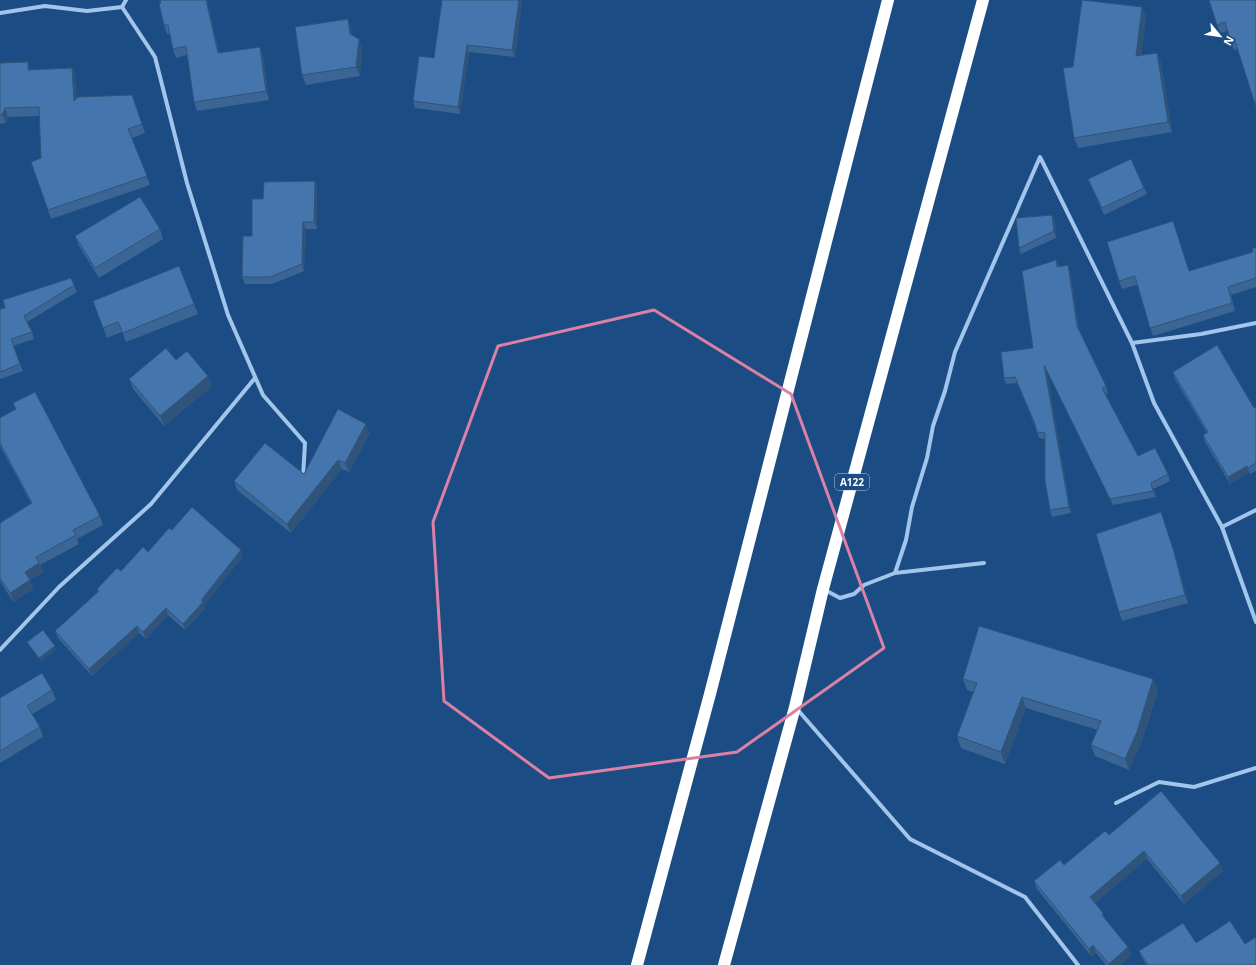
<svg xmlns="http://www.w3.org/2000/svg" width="1256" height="965" viewBox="0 0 1256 965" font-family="'Open Sans',sans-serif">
	<rect width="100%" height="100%" fill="#1c4c84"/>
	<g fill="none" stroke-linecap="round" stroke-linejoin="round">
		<g stroke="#a2c5eb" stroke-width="4">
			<path d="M 122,7 L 155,57 L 187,183 L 228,315 L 263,395 L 305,443 L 303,477"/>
			<path d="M 0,13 L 45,6 L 87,11 L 122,7 L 126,0"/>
			<path d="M 1256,323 L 1201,334 L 1132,343 L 1154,403 L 1222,527 L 1256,510"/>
			<path d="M 1222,527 L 1256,622"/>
			<path d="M 895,573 L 984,563"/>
			<path d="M 825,590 L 840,598 L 854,594 L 864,585 L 895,573 L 906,540 L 912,507 L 927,458 L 933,426 L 945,391 L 955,352 L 1040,157 L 1132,343"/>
			<path d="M 0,650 L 59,587 L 151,504 L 255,378"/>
			<path d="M 797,709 L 910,839 L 1025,897 L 1078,965"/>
			<path d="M 1116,803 L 1159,782 L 1194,787 L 1256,768"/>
		</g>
		<g stroke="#fff" stroke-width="12">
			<path d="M 637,965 L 710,694 L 888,0"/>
			<path d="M 724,965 L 795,707 L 823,589 L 983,0"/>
		</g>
	</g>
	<g fill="#3a6595">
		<path d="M 160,0 L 207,0 L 219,53 L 263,56 L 269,100 L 197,111 L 194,102 L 187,55 L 176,58 L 173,49 L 170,34 L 167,34 L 164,25 Z"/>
		<path d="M 442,0 L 522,0 L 515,57 L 469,52 L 460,114 L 415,108 L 413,101 L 434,58 Z"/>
		<path d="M 1256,0 L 1238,49 L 1234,50 L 1227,31 L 1220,33 L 1217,25 Z"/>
		<path d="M 1142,7 L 1146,17 L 1141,56 L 1157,53 L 1161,63 L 1172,132 L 1078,148 L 1074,138 L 1073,67 Z"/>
		<path d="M 348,19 L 351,29 L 352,35 L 359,39 L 362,48 L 360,76 L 306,85 L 302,75 Z"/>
		<path d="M 0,63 L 31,70 L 72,68 L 76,77 L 76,98 L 135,103 L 145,133 L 132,138 L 150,185 L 51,219 L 31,162 L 41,158 L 39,116 L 8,117 L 6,123 L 0,124 Z"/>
		<path d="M 1088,179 L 1144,188 L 1147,194 L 1104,215 Z"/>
		<path d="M 315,181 L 317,188 L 317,229 L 306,229 L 304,271 L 272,284 L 245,284 L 242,277 L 252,236 L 263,199 Z"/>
		<path d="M 1052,215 L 1055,221 L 1056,238 L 1021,254 L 1019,248 Z"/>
		<path d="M 160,229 L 163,239 L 99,278 L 79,246 L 75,236 Z"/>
		<path d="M 1176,230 L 1189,271 L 1253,252 L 1256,247 L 1256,287 L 1231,295 L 1235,311 L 1153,336 L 1137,285 L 1122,289 L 1119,281 Z"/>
		<path d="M 1056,260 L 1059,266 L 1070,271 L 1079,330 L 1106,386 L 1108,393 L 1105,394 L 1138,456 L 1168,474 L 1170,481 L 1153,489 L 1156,497 L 1113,505 L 1047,371 L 1071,513 L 1052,517 L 1050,510 L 1045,439 L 1039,438 L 1035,426 L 1017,383 L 1006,384 L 1004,378 L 1033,348 Z"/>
		<path d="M 74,285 L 77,292 L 27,322 L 32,332 L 34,339 L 13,346 L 23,371 L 0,379 L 0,309 Z"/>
		<path d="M 93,301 L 194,304 L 198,314 L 126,342 L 122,332 L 107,338 Z"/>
		<path d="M 176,360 L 212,386 L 164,426 L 133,389 L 129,379 Z"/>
		<path d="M 1173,372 L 1254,408 L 1256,407 L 1256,471 L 1250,474 L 1249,472 L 1230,484 L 1205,442 L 1203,435 L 1207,433 L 1175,379 Z"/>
		<path d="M 13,403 L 100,516 L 103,525 L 77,539 L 79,544 L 40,565 L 43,572 L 30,580 L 33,589 L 13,602 L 0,581 L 0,523 L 31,503 L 0,446 L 0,418 L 16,409 Z"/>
		<path d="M 370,433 L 349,472 L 342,469 L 291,533 L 237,490 L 234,481 L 304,474 Z"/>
		<path d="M 172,530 L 243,556 L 204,606 L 205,609 L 185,630 L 168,615 L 146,639 L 139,633 L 92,676 L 58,638 L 55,631 L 98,592 L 97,589 L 148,552 Z"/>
		<path d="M 1177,561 L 1188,603 L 1122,621 L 1119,612 Z"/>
		<path d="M 27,642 L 56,649 L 41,661 L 29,646 Z"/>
		<path d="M 963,679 L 1158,691 L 1141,744 L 1129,770 L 1095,756 L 1091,745 L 1098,730 L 1026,708 L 1005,764 L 961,748 L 957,736 L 974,692 L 967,690 Z"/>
		<path d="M 52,690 L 56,700 L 32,714 L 40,727 L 43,737 L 0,763 L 0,698 Z"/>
		<path d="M 1109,835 L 1223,871 L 1184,904 L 1147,859 L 1095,903 L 1106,920 L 1131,955 L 1120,965 L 1106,965 L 1096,953 L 1092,957 L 1037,889 L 1034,881 L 1064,865 Z"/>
		<path d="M 1196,943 L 1245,944 L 1256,965 L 1146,965 L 1142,958 L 1139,951 Z"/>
	</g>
	<g fill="#305379">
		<path d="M 206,0 L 207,0 L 221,62 L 218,53 Z"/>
		<path d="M 519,0 L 522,0 L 515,57 L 512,50 Z"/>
		<path d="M 1142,7 L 1146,17 L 1140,66 L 1136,56 Z"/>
		<path d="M 348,19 L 351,29 L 354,44 L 350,34 Z"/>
		<path d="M 359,39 L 362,48 L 360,76 L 356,67 Z"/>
		<path d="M 467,45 L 469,52 L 460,114 L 458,107 Z"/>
		<path d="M 260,47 L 263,56 L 269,100 L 266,91 Z"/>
		<path d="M 1157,53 L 1161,63 L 1172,132 L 1168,122 Z"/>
		<path d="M 28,62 L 31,70 L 28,70 Z"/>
		<path d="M 72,68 L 76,77 L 77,110 L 74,101 Z"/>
		<path d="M 5,108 L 8,117 L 6,123 L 2,115 Z"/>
		<path d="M 315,181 L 317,188 L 317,229 L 314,222 Z"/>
		<path d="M 1052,215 L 1055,221 L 1056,238 L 1054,231 Z"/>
		<path d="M 1173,221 L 1176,230 L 1192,279 L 1189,271 Z"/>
		<path d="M 303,222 L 306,229 L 304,271 L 302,264 Z"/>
		<path d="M 1068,265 L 1070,271 L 1079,332 L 1077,326 Z"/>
		<path d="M 1044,365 L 1047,371 L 1071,513 L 1069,507 Z"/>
		<path d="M 208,376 L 212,386 L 164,426 L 160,416 Z"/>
		<path d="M 366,424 L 370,433 L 349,472 L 345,463 Z"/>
		<path d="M 338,460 L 342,469 L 291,533 L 287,524 Z"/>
		<path d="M 1247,466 L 1249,472 L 1230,484 L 1228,477 Z"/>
		<path d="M 1161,512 L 1177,561 L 1188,603 L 1185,595 Z"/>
		<path d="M 241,550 L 243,556 L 204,606 L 205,609 L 185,630 L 183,624 Z"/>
		<path d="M 39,563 L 43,572 L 30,580 L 33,589 L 13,602 L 10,593 L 25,572 Z"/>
		<path d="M 166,608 L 168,615 L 146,639 L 143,632 Z"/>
		<path d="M 137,626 L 139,633 L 92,676 L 89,669 Z"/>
		<path d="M 55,646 L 56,649 L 41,661 L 39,658 Z"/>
		<path d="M 1153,679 L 1158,691 L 1141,744 L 1129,770 L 1125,759 Z"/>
		<path d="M 1022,697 L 1026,708 L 1005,764 L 1001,752 Z"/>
		<path d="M 1144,851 L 1147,859 L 1093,905 L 1090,897 Z"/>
		<path d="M 1220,863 L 1223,871 L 1184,904 L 1181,896 Z"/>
		<path d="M 1103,913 L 1106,921 L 1102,915 Z"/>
		<path d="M 1093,945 L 1096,953 L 1092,957 L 1089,949 Z"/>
		<path d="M 1128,947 L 1131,955 L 1120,965 L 1109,965 L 1109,964 Z"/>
	</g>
	<g fill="#4476ad" stroke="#305379">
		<path d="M 160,0 L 206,0 L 218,53 L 260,47 L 266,91 L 194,102 L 186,46 L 173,49 L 168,25 L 164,25 L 159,4 L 161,3 Z"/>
		<path d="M 442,0 L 519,0 L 512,50 L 467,45 L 458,107 L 413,101 L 419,56 L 434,58 Z"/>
		<path d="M 1082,0 L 1142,7 L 1136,56 L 1157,53 L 1168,122 L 1074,138 L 1063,68 L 1073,67 Z"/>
		<path d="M 1209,0 L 1256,0 L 1256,107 L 1235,41 L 1231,42 L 1225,22 L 1217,25 Z"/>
		<path d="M 348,19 L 350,34 L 359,39 L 356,67 L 302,75 L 295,27 Z"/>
		<path d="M 28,62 L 28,70 L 72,68 L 74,101 L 78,97 L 132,95 L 142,124 L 128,129 L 147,176 L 48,210 L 31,162 L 41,158 L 39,107 L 5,108 L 2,115 L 0,115 L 0,63 Z"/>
		<path d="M 1131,159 L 1144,188 L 1102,208 L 1088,179 Z"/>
		<path d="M 315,181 L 314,222 L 303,222 L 302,264 L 270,277 L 242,277 L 243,236 L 252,236 L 252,199 L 263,199 L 264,182 Z"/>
		<path d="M 140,197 L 160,229 L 95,268 L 75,236 Z"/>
		<path d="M 1052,215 L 1054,231 L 1019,248 L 1016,218 Z"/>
		<path d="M 1173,221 L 1189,271 L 1253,252 L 1252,249 L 1256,247 L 1256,278 L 1228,287 L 1232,303 L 1150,328 L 1135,276 L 1119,281 L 1107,242 Z"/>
		<path d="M 1056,260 L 1057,267 L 1068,265 L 1077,326 L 1106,386 L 1102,388 L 1138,456 L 1155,448 L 1168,474 L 1151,483 L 1153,491 L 1110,499 L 1044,365 L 1069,507 L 1050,510 L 1045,481 L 1045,433 L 1037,432 L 1035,424 L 1015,377 L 1004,378 L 1001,352 L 1033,348 L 1022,271 Z"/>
		<path d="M 179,266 L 194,304 L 123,333 L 118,322 L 103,328 L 93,301 Z"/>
		<path d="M 71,278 L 74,285 L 24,316 L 32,332 L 11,339 L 20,364 L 0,372 L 0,309 L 5,308 L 3,300 Z"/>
		<path d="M 1217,345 L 1254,408 L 1256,407 L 1256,463 L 1248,468 L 1247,466 L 1228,477 L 1203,435 L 1208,432 L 1173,372 Z"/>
		<path d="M 166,348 L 176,360 L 187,351 L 208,376 L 160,416 L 129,379 Z"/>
		<path d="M 35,392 L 100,516 L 73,530 L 76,535 L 36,557 L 39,563 L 25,572 L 30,580 L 10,593 L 0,578 L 0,523 L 32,503 L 0,443 L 0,418 L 16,409 L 13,403 Z"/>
		<path d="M 338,409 L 366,424 L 345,463 L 338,460 L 287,524 L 234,481 L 265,443 L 304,474 Z"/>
		<path d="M 192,507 L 241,550 L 201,600 L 203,602 L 183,624 L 166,608 L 143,632 L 137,626 L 89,669 L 55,631 L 99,591 L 97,589 L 117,568 L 121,571 L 143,547 L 148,552 L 169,528 L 172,530 Z"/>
		<path d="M 1161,512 L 1174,552 L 1185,595 L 1119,612 L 1096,534 Z"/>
		<path d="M 979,626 L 1153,679 L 1137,732 L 1125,759 L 1091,745 L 1101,721 L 1022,697 L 1001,752 L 957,736 L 977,683 L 963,679 Z"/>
		<path d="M 43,630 L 55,646 L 39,658 L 27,642 Z"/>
		<path d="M 42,673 L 52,690 L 27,706 L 40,727 L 0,751 L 0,698 Z"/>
		<path d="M 1161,791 L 1220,863 L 1181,896 L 1144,851 L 1090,897 L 1103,913 L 1102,915 L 1128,947 L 1109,964 L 1093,945 L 1089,949 L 1034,881 L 1060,860 L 1064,865 L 1105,831 L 1109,835 Z"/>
		<path d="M 1230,921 L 1245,944 L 1256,937 L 1256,965 L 1148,965 L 1139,951 L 1183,923 L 1196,943 Z"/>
	</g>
	<path fill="none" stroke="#dd80a5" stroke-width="3" stroke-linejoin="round" d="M 654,310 L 791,394 L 884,648 L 737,752 L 549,778 L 444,701 L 433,522 L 498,346 Z"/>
	<g text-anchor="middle" stroke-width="3" stroke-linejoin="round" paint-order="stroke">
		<rect fill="#1c4c84" stroke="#bbc9da" stroke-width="1" x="835" y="474" width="34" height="16" rx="3"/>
		<g font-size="10" font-weight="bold" fill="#fff">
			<text x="852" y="486">A122</text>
		</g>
	</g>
	<g transform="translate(1220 36) rotate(119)" stroke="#1c4c84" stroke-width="3" paint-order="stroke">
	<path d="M0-3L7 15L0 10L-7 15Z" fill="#ffffff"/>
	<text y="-6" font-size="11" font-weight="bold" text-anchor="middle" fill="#ffffff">N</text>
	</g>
</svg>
